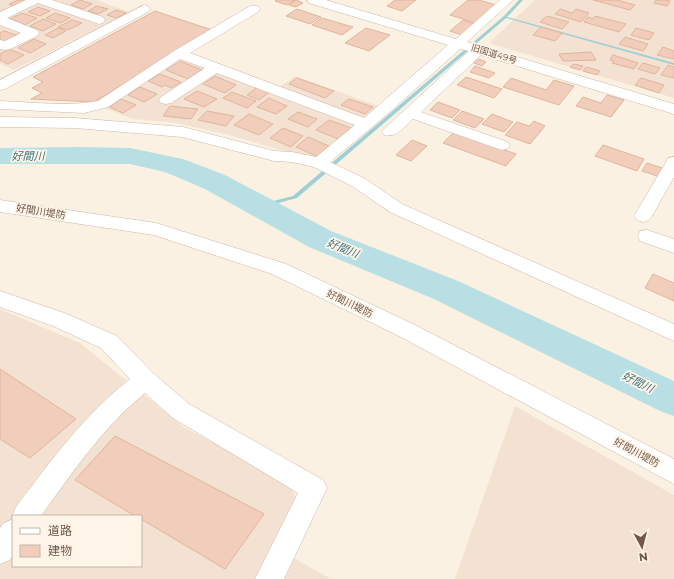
<svg xmlns="http://www.w3.org/2000/svg" width="674" height="579" viewBox="0 0 674 579" font-family="Montserrat,'Noto Sans JP',sans-serif">
	<rect width="100%" height="100%" fill="#fbf1e2"/>
	<g fill="#f3e2d1" fill-rule="evenodd">
		<path d="M 0,0 L 97,0 L 129,12 L 14,70 L 0,64 Z"/>
		<path d="M 535,0 L 674,0 L 674,98 L 489,43 Z"/>
		<path d="M 183,59 L 274,91 L 295,76 L 381,107 L 314,160 L 229,135 L 176,123 L 133,119 L 104,108 Z"/>
		<path d="M 0,309 L 80,343 L 185,428 L 288,482 L 296,498 L 274,547 L 331,579 L 0,579 ZM 13,516 L 141,516 L 141,566 L 13,566 Z"/>
		<path d="M 515,406 L 674,495 L 674,579 L 455,579 Z"/>
	</g>
	<g fill="none" stroke-linecap="round" stroke-linejoin="round">
		<path fill="#9ecfd5" fill-rule="evenodd" d="M 519,0 L 523,0 L 507,17 L 674,63 L 674,65 L 506,18 L 297,198 L 260,208 L 258,207 L 258,205 L 293,196 L 504,16 Z"/>
		<path fill="#b8dfe4" fill-rule="evenodd" d="M 78,147 L 130,148 L 183,159 L 225,175 L 331,231 L 458,281 L 674,381 L 674,416 L 660,411 L 434,299 L 309,247 L 205,189 L 165,172 L 130,164 L 0,164 L 0,148 Z"/>
	</g>
	<g fill="#f0cebb" stroke="#e2b49c">
		<path d="M 18,0 L 31,0 L 17,7 L 9,4 Z"/>
		<path d="M 80,0 L 92,4 L 83,9 L 71,5 Z"/>
		<path d="M 277,0 L 295,0 L 287,5 L 275,1 Z"/>
		<path d="M 296,0 L 303,3 L 296,7 L 289,5 Z"/>
		<path d="M 395,0 L 416,0 L 402,11 L 387,6 Z"/>
		<path d="M 468,0 L 479,0 L 496,5 L 476,23 L 450,15 Z"/>
		<path d="M 593,0 L 617,0 L 635,5 L 630,10 Z"/>
		<path d="M 656,0 L 665,0 L 670,1 L 667,6 L 654,3 Z"/>
		<path d="M 97,6 L 108,9 L 98,14 L 88,11 Z"/>
		<path d="M 38,7 L 50,11 L 40,16 L 28,12 Z"/>
		<path d="M 297,9 L 321,17 L 310,24 L 286,16 Z"/>
		<path d="M 560,9 L 572,13 L 576,9 L 589,13 L 581,22 L 555,14 Z"/>
		<path d="M 116,10 L 126,13 L 116,18 L 107,15 Z"/>
		<path d="M 155,11 L 212,30 L 94,102 L 31,99 L 42,93 L 32,88 L 43,82 L 33,77 Z"/>
		<path d="M 22,13 L 37,18 L 25,25 L 10,19 Z"/>
		<path d="M 55,13 L 70,18 L 60,23 L 46,18 Z"/>
		<path d="M 547,16 L 569,22 L 562,29 L 540,22 Z"/>
		<path d="M 595,16 L 626,24 L 619,32 L 584,22 L 588,17 L 593,19 Z"/>
		<path d="M 322,18 L 353,27 L 342,35 L 312,25 Z"/>
		<path d="M 43,19 L 56,24 L 43,31 L 30,26 Z"/>
		<path d="M 72,20 L 82,23 L 68,30 L 58,27 Z"/>
		<path d="M 463,20 L 474,24 L 462,35 L 450,31 Z"/>
		<path d="M 541,27 L 562,33 L 555,41 L 533,35 Z"/>
		<path d="M 58,28 L 66,31 L 53,38 L 45,35 Z"/>
		<path d="M 366,28 L 390,35 L 369,51 L 345,43 Z"/>
		<path d="M 636,28 L 654,33 L 649,40 L 631,35 Z"/>
		<path d="M 4,31 L 17,35 L 5,42 L 0,40 L 0,33 Z"/>
		<path d="M 625,37 L 648,44 L 643,51 L 619,44 Z"/>
		<path d="M 34,39 L 46,44 L 30,53 L 18,48 Z"/>
		<path d="M 663,47 L 674,51 L 674,59 L 657,55 Z"/>
		<path d="M 9,49 L 24,55 L 8,64 L 0,60 L 0,54 Z"/>
		<path d="M 591,52 L 596,60 L 563,61 L 559,54 Z"/>
		<path d="M 613,55 L 638,63 L 634,69 L 612,63 L 614,61 L 610,60 Z"/>
		<path d="M 479,59 L 486,62 L 482,66 L 474,63 Z"/>
		<path d="M 180,61 L 202,70 L 188,79 L 166,70 Z"/>
		<path d="M 643,63 L 660,68 L 655,74 L 638,69 Z"/>
		<path d="M 574,64 L 583,66 L 580,70 L 570,67 Z"/>
		<path d="M 668,65 L 674,67 L 674,78 L 661,75 Z"/>
		<path d="M 475,66 L 495,73 L 489,78 L 470,72 Z"/>
		<path d="M 586,67 L 600,71 L 597,75 L 583,71 Z"/>
		<path d="M 160,74 L 181,82 L 171,88 L 165,85 L 162,87 L 148,81 Z"/>
		<path d="M 215,76 L 236,85 L 225,93 L 203,84 Z"/>
		<path d="M 466,77 L 502,89 L 494,98 L 457,85 Z"/>
		<path d="M 297,78 L 334,91 L 325,98 L 289,84 Z"/>
		<path d="M 511,78 L 546,90 L 554,80 L 574,86 L 559,105 L 503,87 Z"/>
		<path d="M 641,78 L 664,85 L 659,93 L 635,85 Z"/>
		<path d="M 259,86 L 271,91 L 259,100 L 247,95 Z"/>
		<path d="M 140,87 L 157,94 L 144,102 L 128,95 Z"/>
		<path d="M 197,91 L 217,99 L 204,107 L 184,99 Z"/>
		<path d="M 232,92 L 256,101 L 247,108 L 223,98 Z"/>
		<path d="M 607,95 L 624,100 L 611,117 L 576,106 L 583,97 L 601,103 Z"/>
		<path d="M 269,98 L 287,106 L 276,114 L 257,107 Z"/>
		<path d="M 121,99 L 136,105 L 123,113 L 109,107 Z"/>
		<path d="M 349,99 L 373,107 L 365,114 L 341,105 Z"/>
		<path d="M 438,102 L 460,110 L 452,118 L 430,110 Z"/>
		<path d="M 170,106 L 198,109 L 191,119 L 163,116 Z"/>
		<path d="M 207,111 L 234,116 L 226,126 L 198,120 Z"/>
		<path d="M 462,111 L 484,119 L 475,128 L 453,120 Z"/>
		<path d="M 298,112 L 317,119 L 308,127 L 288,119 Z"/>
		<path d="M 249,114 L 273,124 L 259,135 L 234,125 Z"/>
		<path d="M 492,114 L 513,122 L 504,132 L 482,124 Z"/>
		<path d="M 329,120 L 351,128 L 338,139 L 316,130 Z"/>
		<path d="M 534,121 L 545,126 L 530,144 L 505,135 L 517,122 L 529,126 Z"/>
		<path d="M 283,128 L 303,136 L 291,147 L 270,138 Z"/>
		<path d="M 454,132 L 516,154 L 506,166 L 443,143 Z"/>
		<path d="M 308,137 L 329,146 L 317,156 L 296,147 Z"/>
		<path d="M 412,140 L 427,146 L 411,161 L 396,155 Z"/>
		<path d="M 603,145 L 644,159 L 637,171 L 595,156 Z"/>
		<path d="M 647,163 L 665,169 L 660,177 L 642,171 Z"/>
		<path d="M 653,274 L 674,283 L 674,301 L 645,288 Z"/>
		<path d="M 0,369 L 76,419 L 30,458 L 0,439 Z"/>
		<path d="M 115,436 L 264,514 L 225,569 L 141,519 L 141,516 L 135,516 L 75,480 Z"/>
	</g>
	<g fill="none" stroke-linecap="round" stroke-linejoin="round">
		<defs>
			<g id="minor">
				<path d="M 26,0 L 52,0 L 103,17 L 105,20 L 103,23 L 99,24 L 38,3 L 7,18 L 37,30 L 39,33 L 37,36 L 10,49 L 5,50 L 0,49 L 0,40 L 5,41 L 21,33 L 0,25 L 0,12 Z"/>
				<path d="M 307,0 L 326,0 L 456,39 L 500,0 L 513,0 L 467,42 L 674,104 L 674,114 L 481,55 L 421,112 L 508,142 L 510,145 L 508,148 L 502,150 L 496,148 L 413,119 C 404,127 397,138 384,135 L 382,132 L 384,129 L 469,51 L 460,49 L 391,111 L 330,162 L 364,178 L 402,204 L 674,324 L 674,341 L 390,212 L 352,186 L 314,167 L 292,162 L 274,161 L 182,137 L 75,128 L 0,127 L 0,117 L 75,118 L 183,127 L 274,151 L 292,152 L 316,157 L 355,125 L 217,73 L 171,103 L 166,104 L 161,103 L 159,100 L 161,97 L 205,68 L 180,59 L 108,107 L 84,113 L 0,109 L 0,101 C 32,102 67,107 98,101 L 174,51 L 250,6 L 258,6 L 260,9 L 258,12 L 190,53 L 364,118 L 448,45 L 309,3 Z"/>
				<path d="M 144,5 L 148,6 L 150,9 L 148,12 L 5,89 L 0,90 L 0,80 Z"/>
				<path d="M 674,157 L 674,177 L 652,216 L 649,220 L 643,222 L 637,220 L 634,216 L 666,162 L 668,158 Z"/>
				<path d="M 0,200 L 156,223 L 286,264 L 415,325 L 674,459 L 674,484 L 401,337 L 272,274 L 154,235 L 0,212 Z"/>
				<path d="M 647,230 L 674,239 L 674,253 L 640,241 L 638,236 L 640,231 Z"/>
				<path d="M 0,291 L 67,314 L 117,336 L 153,373 L 189,404 L 323,480 L 327,488 L 284,579 L 255,579 L 298,493 L 173,418 L 145,393 C 103,427 72,473 41,516 L 13,516 L 13,519 L 12,516 L 16,507 C 50,462 85,414 130,379 L 101,348 L 53,326 L 0,307 Z"/>
				<path d="M 13,519 L 13,555 L 10,560 L 0,564 L 0,528 L 4,523 Z"/>
			</g>
		</defs>
		<use href="#minor" stroke="#ccb8a9" stroke-width="1"/>
		<use href="#minor" fill="#fff" fill-rule="evenodd"/>
	</g>
	<g text-anchor="middle" stroke-width="3.5" stroke-linejoin="round" paint-order="stroke">
		<g font-size="9" fill="#72574a" stroke="#fef5e8">
			<text transform="translate(494 54) rotate(17)" y="3">旧国道49号</text>
		</g>
		<g font-size="10" fill="#72574a" stroke="#fef5e8">
			<text transform="translate(41 211) rotate(9)" y="4">好間川堤防</text>
			<text transform="translate(350 303) rotate(26)" y="4">好間川堤防</text>
			<text transform="translate(637 452) rotate(28)" y="4">好間川堤防</text>
		</g>
		<g font-size="11" font-style="italic" fill="#41767f" stroke="#fef5e8">
			<text x="28" y="160">好間川</text>
			<text transform="translate(343 248) rotate(22)" y="4">好間川</text>
			<text transform="translate(638 382) rotate(26)" y="4">好間川</text>
		</g>
	</g>
	<rect x="12" y="515" width="130" height="52" fill="#fef5e8" stroke="#c6b6a9"/>
	<rect x="20" y="528" width="20" height="6" fill="#ffffff" stroke="#c6b6a9"/>
	<text x="48" y="535" font-size="12" fill="#72574a">道路</text>
	<rect x="20" y="545" width="20" height="12" fill="#f0cebb" stroke="#c6b6a9"/>
	<text x="48" y="555" font-size="12" fill="#72574a">建物</text>
	<g transform="translate(642 547) rotate(173)" stroke="#fef5e8" stroke-width="3" paint-order="stroke">
	<path d="M0-3L7 15L0 10L-7 15Z" fill="#72574a"/>
	<text y="-6" font-size="11" font-weight="bold" text-anchor="middle" fill="#72574a">N</text>
	</g>
</svg>
